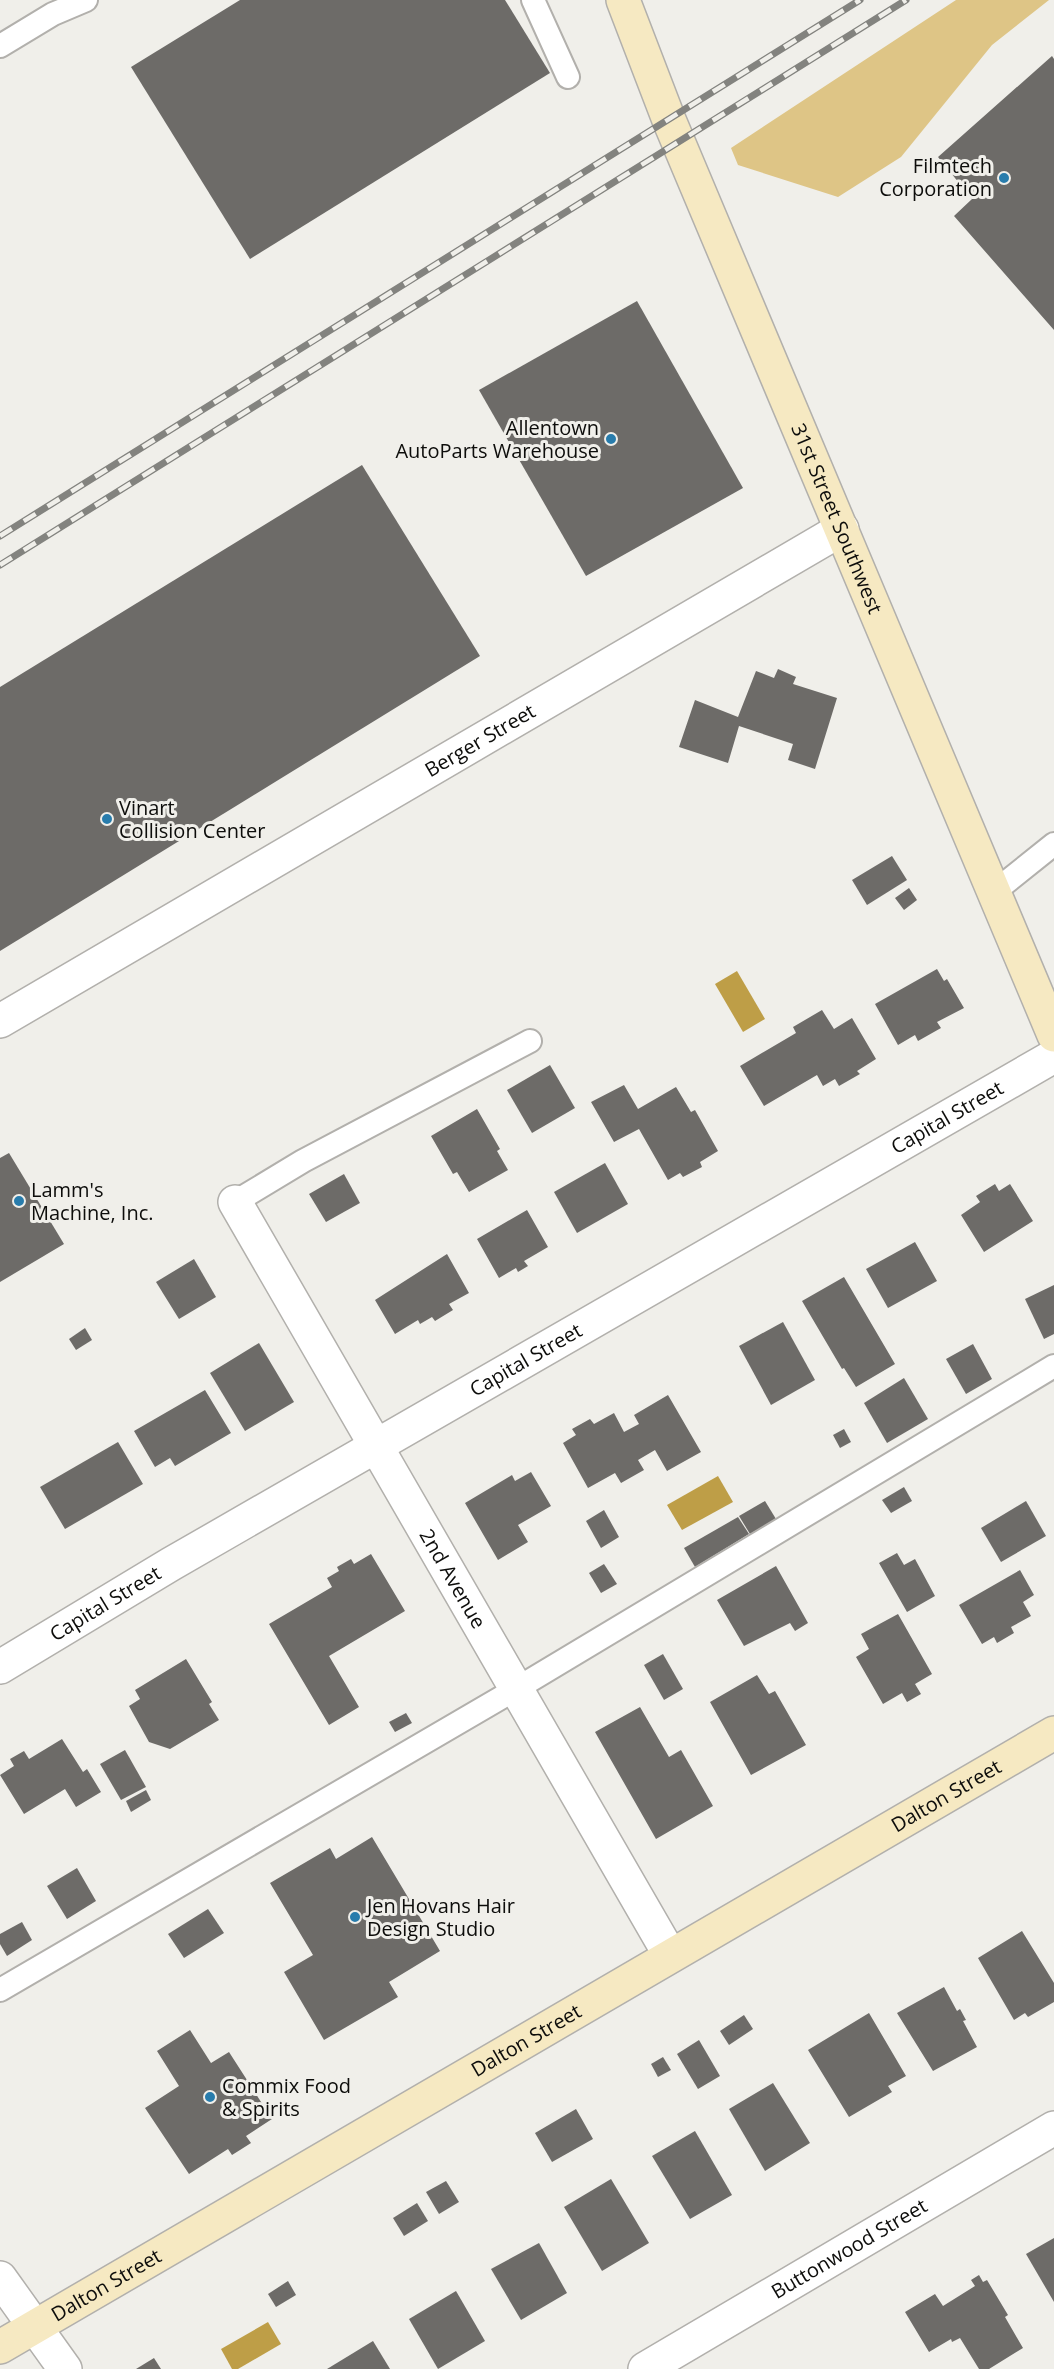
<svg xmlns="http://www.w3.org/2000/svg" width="1054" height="2369" viewBox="0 0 1054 2369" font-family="'Open Sans',sans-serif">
	<rect width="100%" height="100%" fill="#f0efea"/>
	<path fill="#dec586" d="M 956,0 L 1049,0 L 992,45 L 901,157 L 838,197 L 738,165 L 731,148 Z"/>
	<g fill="#be9e47">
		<path d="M 737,971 L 765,1019 L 743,1032 L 715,984 Z"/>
		<path d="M 718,1476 L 733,1502 L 682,1530 L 667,1505 Z"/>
		<path d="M 268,2322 L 281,2344 L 238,2369 L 232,2369 L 221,2349 Z"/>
	</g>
	<g fill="#6d6b68">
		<path d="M 240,0 L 505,0 L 550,73 L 250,259 L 131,67 Z"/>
		<path d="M 1052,56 L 1054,59 L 1054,330 L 954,216 L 972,199 L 938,157 Z"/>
		<path d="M 637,301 L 743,488 L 586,576 L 479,390 Z"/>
		<path d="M 362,465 L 480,656 L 0,951 L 0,687 Z"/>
		<path d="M 778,669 L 796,677 L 793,684 L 837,698 L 815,769 L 788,760 L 793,744 L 739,726 L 728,763 L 679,747 L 695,700 L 738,717 L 756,671 L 774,678 Z"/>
		<path d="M 892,856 L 907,880 L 867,905 L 852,880 Z"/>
		<path d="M 909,888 L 917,900 L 904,910 L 895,898 Z"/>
		<path d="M 937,969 L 944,981 L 947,979 L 964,1008 L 937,1022 L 941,1028 L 918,1041 L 915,1035 L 898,1045 L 875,1004 Z"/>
		<path d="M 822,1010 L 834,1029 L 852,1018 L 876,1059 L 857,1071 L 860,1074 L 839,1086 L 835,1079 L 823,1086 L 817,1075 L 764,1106 L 740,1066 L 796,1033 L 793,1027 Z"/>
		<path d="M 550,1065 L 575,1108 L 532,1133 L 507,1090 Z"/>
		<path d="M 624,1085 L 638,1109 L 676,1087 L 691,1112 L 695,1110 L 718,1151 L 700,1162 L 702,1167 L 683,1177 L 680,1173 L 668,1180 L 639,1129 L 614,1142 L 591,1102 Z"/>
		<path d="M 477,1109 L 500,1149 L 497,1151 L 508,1170 L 469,1192 L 457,1172 L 453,1174 L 431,1136 Z"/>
		<path d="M 9,1153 L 64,1244 L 0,1282 L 0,1158 Z"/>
		<path d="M 605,1163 L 628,1204 L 577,1233 L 554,1192 Z"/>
		<path d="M 344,1174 L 360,1203 L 326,1222 L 309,1194 Z"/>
		<path d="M 995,1184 L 999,1191 L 1010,1184 L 1033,1221 L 984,1252 L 961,1215 L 980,1202 L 976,1196 Z"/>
		<path d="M 527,1210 L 548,1247 L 524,1261 L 528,1266 L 518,1272 L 516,1268 L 499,1278 L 477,1239 Z"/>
		<path d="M 915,1242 L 937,1281 L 888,1308 L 866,1269 Z"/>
		<path d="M 447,1254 L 469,1293 L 449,1304 L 453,1310 L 435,1321 L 432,1317 L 420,1324 L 418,1320 L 395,1334 L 375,1300 Z"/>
		<path d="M 194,1259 L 216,1297 L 179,1319 L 156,1282 Z"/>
		<path d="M 844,1277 L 895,1364 L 856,1387 L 844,1368 L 842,1369 L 802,1301 Z"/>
		<path d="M 1054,1285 L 1054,1334 L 1044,1339 L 1025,1299 Z"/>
		<path d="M 783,1322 L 815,1380 L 771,1405 L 739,1346 Z"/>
		<path d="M 85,1328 L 92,1340 L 76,1350 L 69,1339 Z"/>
		<path d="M 259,1343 L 294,1402 L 245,1431 L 210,1373 Z"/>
		<path d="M 973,1344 L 992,1379 L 966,1394 L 946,1359 Z"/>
		<path d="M 904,1378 L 928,1419 L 887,1443 L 864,1403 Z"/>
		<path d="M 205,1390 L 231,1433 L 175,1466 L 170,1458 L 155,1467 L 134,1431 Z"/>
		<path d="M 668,1395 L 701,1452 L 667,1471 L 655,1450 L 638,1460 L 644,1470 L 621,1483 L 615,1473 L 588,1488 L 563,1443 L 576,1435 L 572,1429 L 590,1419 L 594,1424 L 614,1413 L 624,1432 L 639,1424 L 634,1415 Z"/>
		<path d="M 844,1429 L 851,1442 L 840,1448 L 833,1435 Z"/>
		<path d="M 118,1442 L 143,1484 L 65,1529 L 40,1487 Z"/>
		<path d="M 531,1472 L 551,1506 L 518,1525 L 528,1542 L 498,1560 L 465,1503 L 512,1475 L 515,1481 Z"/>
		<path d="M 904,1487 L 912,1501 L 891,1513 L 882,1500 Z"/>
		<path d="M 765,1501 L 776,1519 L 750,1534 L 739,1516 Z"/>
		<path d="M 1026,1501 L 1046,1536 L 1001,1562 L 981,1528 Z"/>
		<path d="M 604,1510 L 619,1537 L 601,1548 L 586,1521 Z"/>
		<path d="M 738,1517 L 749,1534 L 695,1567 L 684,1548 Z"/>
		<path d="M 897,1553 L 904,1565 L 915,1559 L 935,1596 L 907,1612 L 879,1563 Z"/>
		<path d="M 371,1554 L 405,1611 L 329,1656 L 359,1707 L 329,1725 L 269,1624 L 332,1587 L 327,1578 L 339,1571 L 337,1567 L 351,1559 L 354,1564 Z"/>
		<path d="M 604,1564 L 617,1584 L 601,1593 L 589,1573 Z"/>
		<path d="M 776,1566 L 808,1623 L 795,1631 L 790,1623 L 744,1646 L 717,1600 Z"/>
		<path d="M 1020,1570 L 1034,1595 L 1023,1602 L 1031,1616 L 1011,1627 L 1014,1633 L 997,1643 L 994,1637 L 982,1644 L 959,1605 Z"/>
		<path d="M 898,1614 L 932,1674 L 915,1684 L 921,1694 L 907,1702 L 902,1693 L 883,1704 L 856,1657 L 869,1649 L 861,1634 Z"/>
		<path d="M 663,1654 L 683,1689 L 664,1700 L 644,1665 Z"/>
		<path d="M 186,1659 L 212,1702 L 209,1704 L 219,1720 L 170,1749 L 149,1742 L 129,1706 L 140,1699 L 135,1690 Z"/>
		<path d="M 757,1675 L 769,1694 L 775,1691 L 806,1745 L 751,1775 L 710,1702 Z"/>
		<path d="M 640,1707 L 669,1757 L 681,1750 L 713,1806 L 656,1839 L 595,1732 Z"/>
		<path d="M 406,1713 L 412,1723 L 395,1732 L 389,1722 Z"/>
		<path d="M 62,1739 L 83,1772 L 87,1769 L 101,1792 L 76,1807 L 65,1789 L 24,1814 L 0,1775 L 14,1766 L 10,1759 L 24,1751 L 29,1759 Z"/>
		<path d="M 125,1750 L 146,1787 L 121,1800 L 100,1764 Z"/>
		<path d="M 146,1790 L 151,1800 L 131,1812 L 126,1801 Z"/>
		<path d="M 372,1837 L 440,1951 L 389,1982 L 398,1997 L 324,2040 L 284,1972 L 313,1955 L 270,1883 L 330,1848 L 336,1859 Z"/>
		<path d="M 77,1868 L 96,1901 L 67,1919 L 47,1886 Z"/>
		<path d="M 208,1909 L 224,1933 L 184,1958 L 168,1934 Z"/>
		<path d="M 22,1922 L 32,1940 L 7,1956 L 0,1944 L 0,1934 Z"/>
		<path d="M 1022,1931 L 1054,1983 L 1054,2002 L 1028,2017 L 1025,2013 L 1014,2020 L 978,1958 Z"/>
		<path d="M 944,1987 L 957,2011 L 960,2009 L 966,2020 L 963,2021 L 977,2047 L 933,2071 L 897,2013 Z"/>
		<path d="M 869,2013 L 906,2076 L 888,2086 L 892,2092 L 849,2117 L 808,2050 Z"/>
		<path d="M 744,2015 L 753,2029 L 729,2045 L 720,2031 Z"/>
		<path d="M 190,2030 L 211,2063 L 229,2052 L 272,2119 L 246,2136 L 251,2143 L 240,2150 L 232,2155 L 228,2149 L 189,2174 L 145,2108 L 179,2086 L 157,2051 Z"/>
		<path d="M 699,2040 L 720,2076 L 698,2089 L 677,2054 Z"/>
		<path d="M 663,2057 L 671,2070 L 658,2077 L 651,2064 Z"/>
		<path d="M 773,2083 L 810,2143 L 765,2171 L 729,2109 Z"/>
		<path d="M 576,2109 L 593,2139 L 552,2162 L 535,2133 Z"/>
		<path d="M 695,2131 L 732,2195 L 690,2219 L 652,2156 Z"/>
		<path d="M 611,2179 L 649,2243 L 602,2271 L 564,2207 Z"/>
		<path d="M 446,2181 L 459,2202 L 439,2214 L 426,2192 Z"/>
		<path d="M 417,2203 L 428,2221 L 404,2236 L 393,2218 Z"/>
		<path d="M 1054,2238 L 1054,2302 L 1026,2254 Z"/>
		<path d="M 539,2243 L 567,2293 L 521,2320 L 491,2269 Z"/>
		<path d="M 979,2275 L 983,2282 L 987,2280 L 1008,2315 L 1005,2317 L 1023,2348 L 989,2369 L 979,2369 L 960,2338 L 952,2342 L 951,2339 L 929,2352 L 905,2312 L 935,2294 L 943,2306 L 975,2286 L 971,2280 Z"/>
		<path d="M 288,2281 L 296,2295 L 276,2307 L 268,2294 Z"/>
		<path d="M 456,2291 L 485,2341 L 438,2369 L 409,2319 Z"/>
		<path d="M 373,2341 L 390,2369 L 327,2369 Z"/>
		<path d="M 154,2358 L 161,2369 L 136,2369 Z"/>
	</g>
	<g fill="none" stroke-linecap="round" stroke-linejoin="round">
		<defs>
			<g id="lane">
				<path d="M 533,0 L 568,77"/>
				<path d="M 0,46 L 53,14 L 86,0"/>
				<path d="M 994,892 L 1054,844"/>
				<path d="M 235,1202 L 303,1161 L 530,1041"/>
				<path d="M 0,1990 L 516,1689 L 1054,1366"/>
			</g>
			<g id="street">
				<path id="s1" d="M 0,1021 L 842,529"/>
				<path id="s2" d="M 235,1202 L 670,1955"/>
				<path id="s3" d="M 0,1667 L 171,1564 L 1054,1056"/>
				<path d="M 0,2278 L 65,2369"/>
				<path id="s4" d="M 645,2369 L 1054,2128"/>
			</g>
			<g id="secondary">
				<path id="s5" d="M 623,0 L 669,120 L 1054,1035"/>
				<path id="s6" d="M 0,2347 L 1054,1733"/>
			</g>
		</defs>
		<use href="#lane" stroke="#b2b0ac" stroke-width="26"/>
		<use href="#street" stroke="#b2b0ac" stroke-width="36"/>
		<use href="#secondary" stroke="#b2b0ac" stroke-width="36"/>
		<use href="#lane" stroke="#fff" stroke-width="22"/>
		<use href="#street" stroke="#fff" stroke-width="33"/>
		<use href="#secondary" stroke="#f6e9c2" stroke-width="33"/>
		<defs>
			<g id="rail">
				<path d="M 0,536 L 860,0"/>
				<path d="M 0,565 L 906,0"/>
			</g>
		</defs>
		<use href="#rail" stroke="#83837f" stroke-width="7"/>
		<use href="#rail" stroke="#f0efea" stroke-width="4.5" stroke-dasharray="14" stroke-linecap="butt"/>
	</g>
	<g fill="#287cac" stroke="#f0efea" stroke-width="2">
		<circle cx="1004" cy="178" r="6"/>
		<circle cx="611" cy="439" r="6"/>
		<circle cx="107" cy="819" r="6"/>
		<circle cx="19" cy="1201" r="6"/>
		<circle cx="355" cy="1917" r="6"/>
		<circle cx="210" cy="2097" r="6"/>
	</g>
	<g text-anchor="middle" stroke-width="6" stroke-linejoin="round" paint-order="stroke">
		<g font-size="20" fill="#0d0d0b" stroke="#f0efea" text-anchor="start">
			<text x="992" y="173" text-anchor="end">Filmtech<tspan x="992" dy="23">Corporation</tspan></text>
			<text x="599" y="435" text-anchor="end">Allentown<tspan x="599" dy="23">AutoParts Warehouse</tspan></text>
			<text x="119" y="815">Vinart<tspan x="119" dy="23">Collision Center</tspan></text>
			<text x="31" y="1197">Lamm's<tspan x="31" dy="23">Machine, Inc.</tspan></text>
			<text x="367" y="1913">Jen Hovans Hair<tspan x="367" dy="23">Design Studio</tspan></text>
			<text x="222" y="2093">Commix Food<tspan x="222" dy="23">&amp; Spirits</tspan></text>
		</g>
		<g font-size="20" fill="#0d0d0b" stroke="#f0efea">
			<text dy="7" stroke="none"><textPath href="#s5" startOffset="561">31st Street Southwest</textPath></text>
			<text dy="7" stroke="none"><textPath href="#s1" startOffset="556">Berger Street</textPath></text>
			<text dy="7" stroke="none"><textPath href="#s3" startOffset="1095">Capital Street</textPath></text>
			<text dy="7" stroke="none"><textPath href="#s3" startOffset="609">Capital Street</textPath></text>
			<text dy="7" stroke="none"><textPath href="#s2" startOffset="435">2nd Avenue</textPath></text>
			<text dy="7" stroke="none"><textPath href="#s3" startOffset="123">Capital Street</textPath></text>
			<text dy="7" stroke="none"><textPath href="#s6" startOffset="1095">Dalton Street</textPath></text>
			<text dy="7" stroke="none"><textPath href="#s6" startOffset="609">Dalton Street</textPath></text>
			<text dy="7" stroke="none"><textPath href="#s4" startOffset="237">Buttonwood Street</textPath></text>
			<text dy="7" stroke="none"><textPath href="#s6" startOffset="123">Dalton Street</textPath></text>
		</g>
	</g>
</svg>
